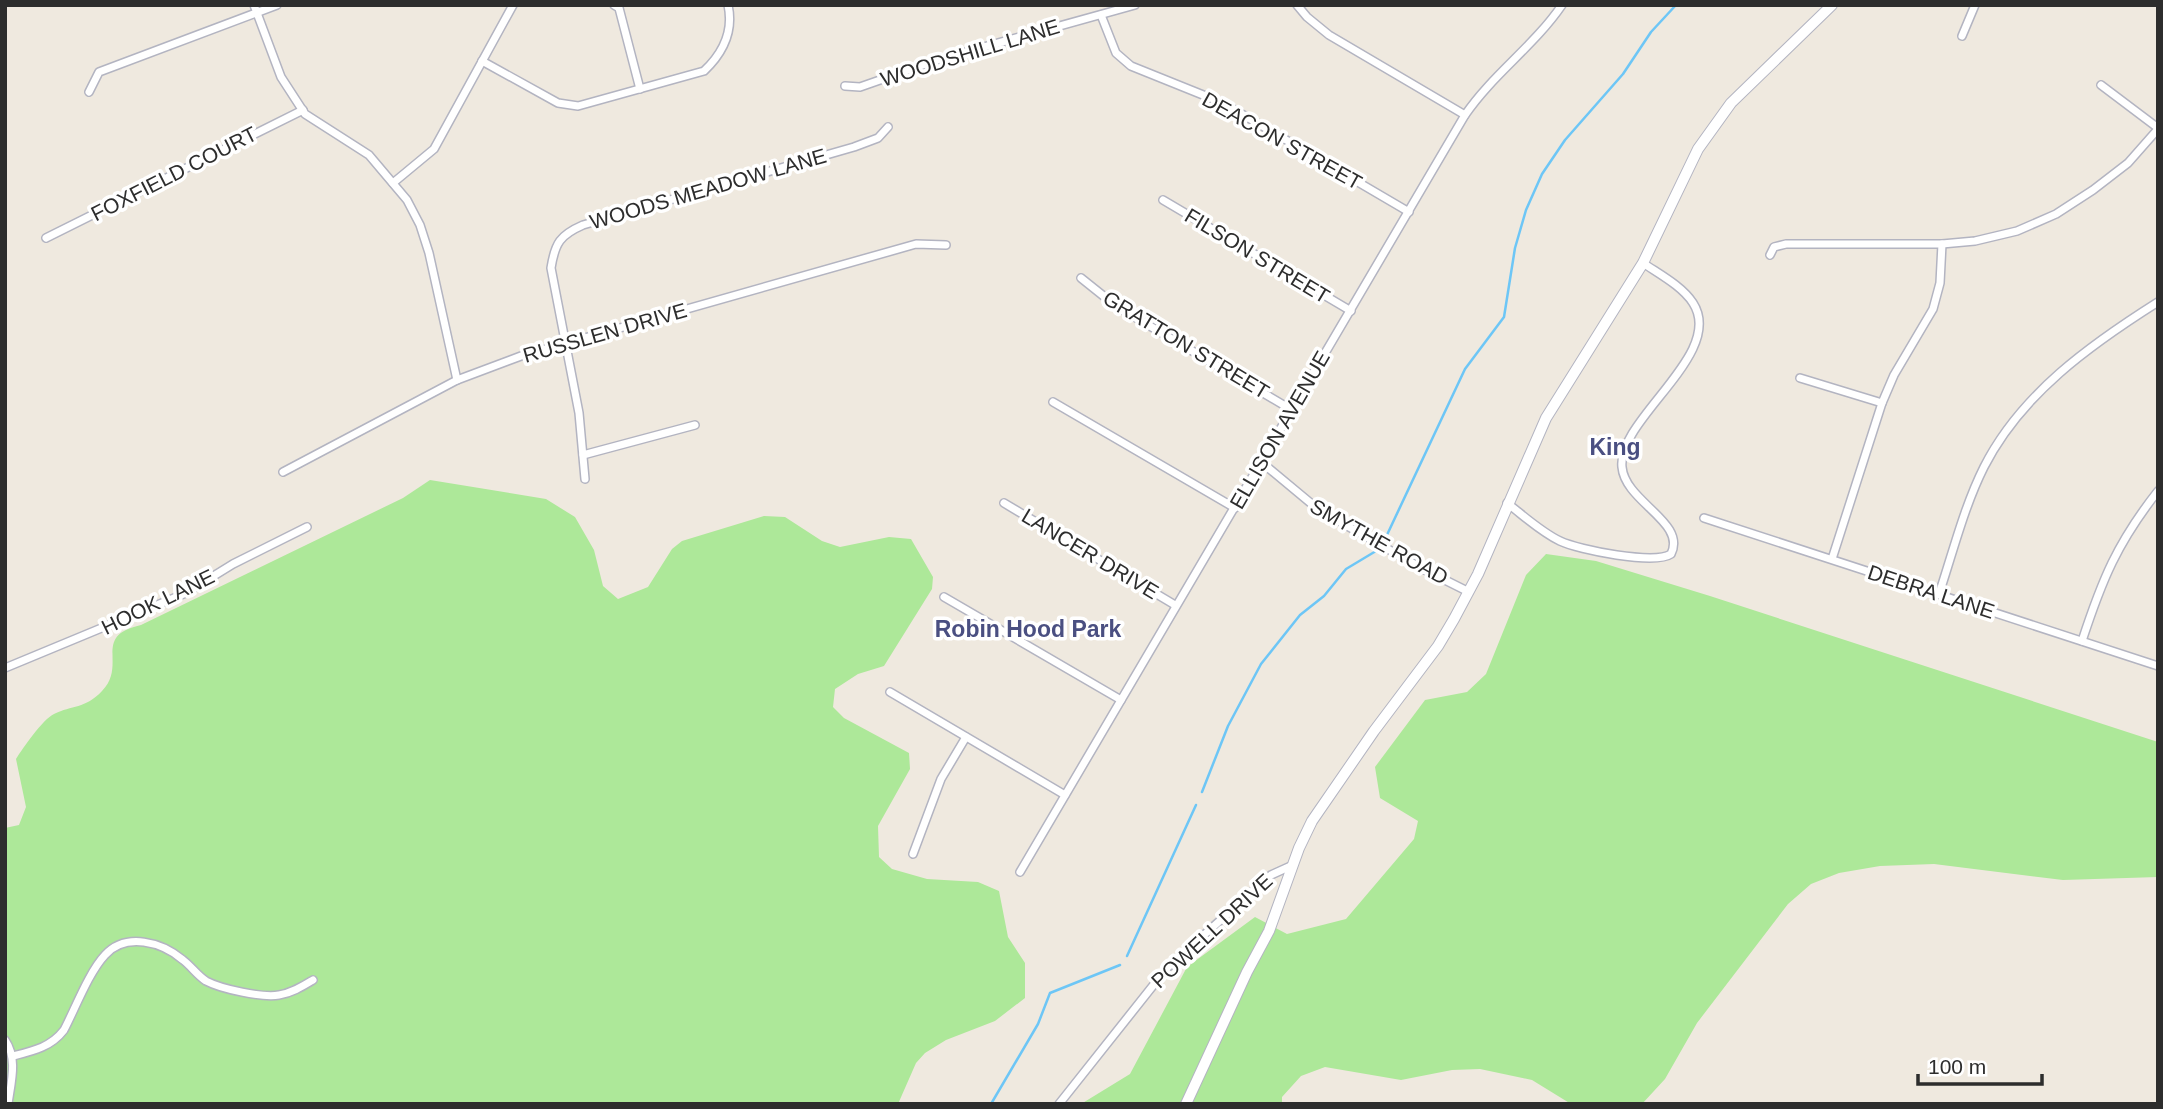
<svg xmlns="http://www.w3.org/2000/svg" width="2163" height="1109" viewBox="0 0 2163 1109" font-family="Helvetica,sans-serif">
	<rect width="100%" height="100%" fill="#efe9df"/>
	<g fill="#ade899">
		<path d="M 430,480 L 546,499 L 575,517 L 594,550 L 603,586 L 618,599 L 648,587 L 672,549 L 682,541 L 764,516 L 785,517 L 822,541 L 840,547 L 889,537 L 911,539 L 933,577 L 932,589 L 884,666 L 858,674 L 835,689 L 833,707 L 844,718 L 909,753 L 910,769 L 878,826 L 879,857 L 892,869 L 927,879 L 978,882 L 999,891 L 1008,937 L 1025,963 L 1025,998 L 995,1021 L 946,1040 L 925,1053 L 916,1063 L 898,1104 L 5,1104 L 5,828 L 19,825 L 26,807 L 16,759 C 23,748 43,719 54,714 C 72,705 85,709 102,691 C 128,664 91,636 141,625 L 403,498 Z"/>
		<path d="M 1546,554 L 1596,561 L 1710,596 L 2158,742 L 2158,877 L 2063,880 L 1934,864 L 1880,866 L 1839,873 L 1811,884 L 1788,904 L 1697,1023 L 1665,1079 L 1642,1104 L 1571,1104 L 1532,1080 L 1480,1069 L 1452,1070 L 1401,1080 L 1325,1067 L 1301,1076 L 1282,1097 L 1282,1104 L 1081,1104 L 1130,1074 L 1187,967 L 1255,917 L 1287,934 L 1346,919 L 1414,839 L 1418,821 L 1380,798 L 1375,767 L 1425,700 L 1467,692 L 1486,674 L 1526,575 Z"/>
	</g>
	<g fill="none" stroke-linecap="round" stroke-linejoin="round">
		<g stroke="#6dc6f6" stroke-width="2.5">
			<path d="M 1386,537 L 1465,369 L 1504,317 L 1515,248 L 1526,210 L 1542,174 L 1565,140 L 1623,74 L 1651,32 L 1676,5"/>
			<path d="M 1202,792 L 1228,726 L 1261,664 L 1300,615 L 1324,596 L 1346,569 L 1376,551"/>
			<path d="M 1127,956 L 1196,805"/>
			<path d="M 991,1104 L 1038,1024 L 1050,993 L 1120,965"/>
		</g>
		<defs>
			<g id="street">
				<path d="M 254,5 L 281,77 L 305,114 L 369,155 L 407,200 L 420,225 L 429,253 L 457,380"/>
				<path d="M 614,5 L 619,8 L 640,89"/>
				<path d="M 1297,5 L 1307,17 L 1329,35 L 1465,115"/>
				<path d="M 1101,15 L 1116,53 L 1131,66 L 1223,103 L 1409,212"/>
				<path d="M 1962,36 L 1975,5"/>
				<path d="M 482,61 L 558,103 L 578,106 L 704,71 C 723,53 734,32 728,5"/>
				<path d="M 2101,85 L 2158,128"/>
				<path d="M 845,86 L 860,87 L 937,60 L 1135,5"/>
				<path d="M 89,92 L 99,72 L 277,5"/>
				<path d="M 393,183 L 434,149 L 513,5"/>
				<path d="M 1163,200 L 1351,311"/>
				<path d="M 46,238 L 303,110"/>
				<path d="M 1770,255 L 1774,247 L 1786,244 L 1942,244 L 1975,241 L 2017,231 L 2056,214 L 2093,190 L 2128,163 L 2158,129"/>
				<path d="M 1081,278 L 1116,306 L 1292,410"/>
				<path d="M 1800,378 L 1882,403"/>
				<path d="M 1053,402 L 1235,508"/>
				<path d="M 583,455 L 695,425"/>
				<path d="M 1260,461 L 1319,510 L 1423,569 L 1469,592"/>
				<path d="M 283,472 L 457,380 L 521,356 L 916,244 L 946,245"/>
				<path d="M 585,479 L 579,413 L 551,268 C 555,243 560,235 583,225 L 854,147 L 878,138 L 888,127"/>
				<path d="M 1004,503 L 1175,605"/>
				<path d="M 1507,503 C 1524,516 1541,532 1560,541 C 1579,550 1655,565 1671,554 C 1687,522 1625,502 1622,467 C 1617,419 1726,354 1693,303 C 1682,286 1659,274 1643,263"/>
				<path d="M 1704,518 L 2158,666"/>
				<path d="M 1832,559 L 1882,403 L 1894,375 L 1933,309 L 1940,283 L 1942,244"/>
				<path d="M 1939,594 C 1953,552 1964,507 1984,467 C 2021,394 2090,345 2158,302"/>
				<path d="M 944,597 L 1121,700"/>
				<path d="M 2082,641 C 2102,580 2117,543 2158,491"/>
				<path d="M 5,668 L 186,593 L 233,564 L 307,527"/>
				<path d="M 890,692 L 1065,795"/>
				<path d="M 913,854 L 941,779 L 966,737"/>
				<path d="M 1020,872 L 1465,115 C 1493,74 1534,46 1562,5"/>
				<path d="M 5,1040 C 18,1059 11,1082 8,1104"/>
				<path d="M 13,1056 C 33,1051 51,1047 64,1030 C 75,1009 89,972 105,955 C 126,932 162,942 183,960 C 191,966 197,975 206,981 C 221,989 263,998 279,995 C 292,993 303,986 313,980"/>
				<path d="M 1059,1104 L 1167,968 L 1271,875 L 1293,865"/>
			</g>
			<path id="secondary" d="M 1186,1104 L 1247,972 L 1269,931 L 1299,848 L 1312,821 L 1374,731 L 1438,646 L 1454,619 L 1478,574 L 1546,418 L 1643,263 L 1698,149 L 1731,103 L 1832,5"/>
		</defs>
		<use href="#street" stroke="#b3b4c1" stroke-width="10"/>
		<use href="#secondary" stroke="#b3b4c1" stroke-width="12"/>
		<use href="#street" stroke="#fff" stroke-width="7"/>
		<use href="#secondary" stroke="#fff" stroke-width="10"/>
	</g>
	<g text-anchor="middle" stroke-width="7" stroke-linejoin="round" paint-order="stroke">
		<g font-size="21" fill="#2d2d2d" stroke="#fff">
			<text transform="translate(970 53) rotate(-17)" y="7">WOODSHILL LANE</text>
			<text transform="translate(1282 141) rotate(29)" y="7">DEACON STREET</text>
			<text transform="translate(174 174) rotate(-27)" y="7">FOXFIELD COURT</text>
			<text transform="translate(708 189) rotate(-16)" y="7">WOODS MEADOW LANE</text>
			<text transform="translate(1257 256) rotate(31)" y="7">FILSON STREET</text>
			<text transform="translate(605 333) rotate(-16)" y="7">RUSSLEN DRIVE</text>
			<text transform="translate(1186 345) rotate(31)" y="7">GRATTON STREET</text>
			<text transform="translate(1280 430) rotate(-60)" y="7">ELLISON AVENUE</text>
			<text transform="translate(1379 542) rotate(29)" y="7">SMYTHE ROAD</text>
			<text transform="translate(1090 554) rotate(31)" y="7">LANCER DRIVE</text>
			<text transform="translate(1931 592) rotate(18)" y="7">DEBRA LANE</text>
			<text transform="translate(158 602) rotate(-26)" y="7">HOOK LANE</text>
			<text transform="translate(1212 931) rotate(-43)" y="7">POWELL DRIVE</text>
		</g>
		<g font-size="23" font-weight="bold" fill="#4a4f81" stroke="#fff">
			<text x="1615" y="455">King</text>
			<text x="1028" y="637">Robin Hood Park</text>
		</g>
	</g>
	<rect width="2163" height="1109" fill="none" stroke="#2d2d2d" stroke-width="14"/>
	<path d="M1918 1074v10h124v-10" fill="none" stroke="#2d2d2d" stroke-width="3.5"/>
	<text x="1928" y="1074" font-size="21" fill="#2d2d2d" stroke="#ffffff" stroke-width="5" paint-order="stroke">100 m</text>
</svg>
